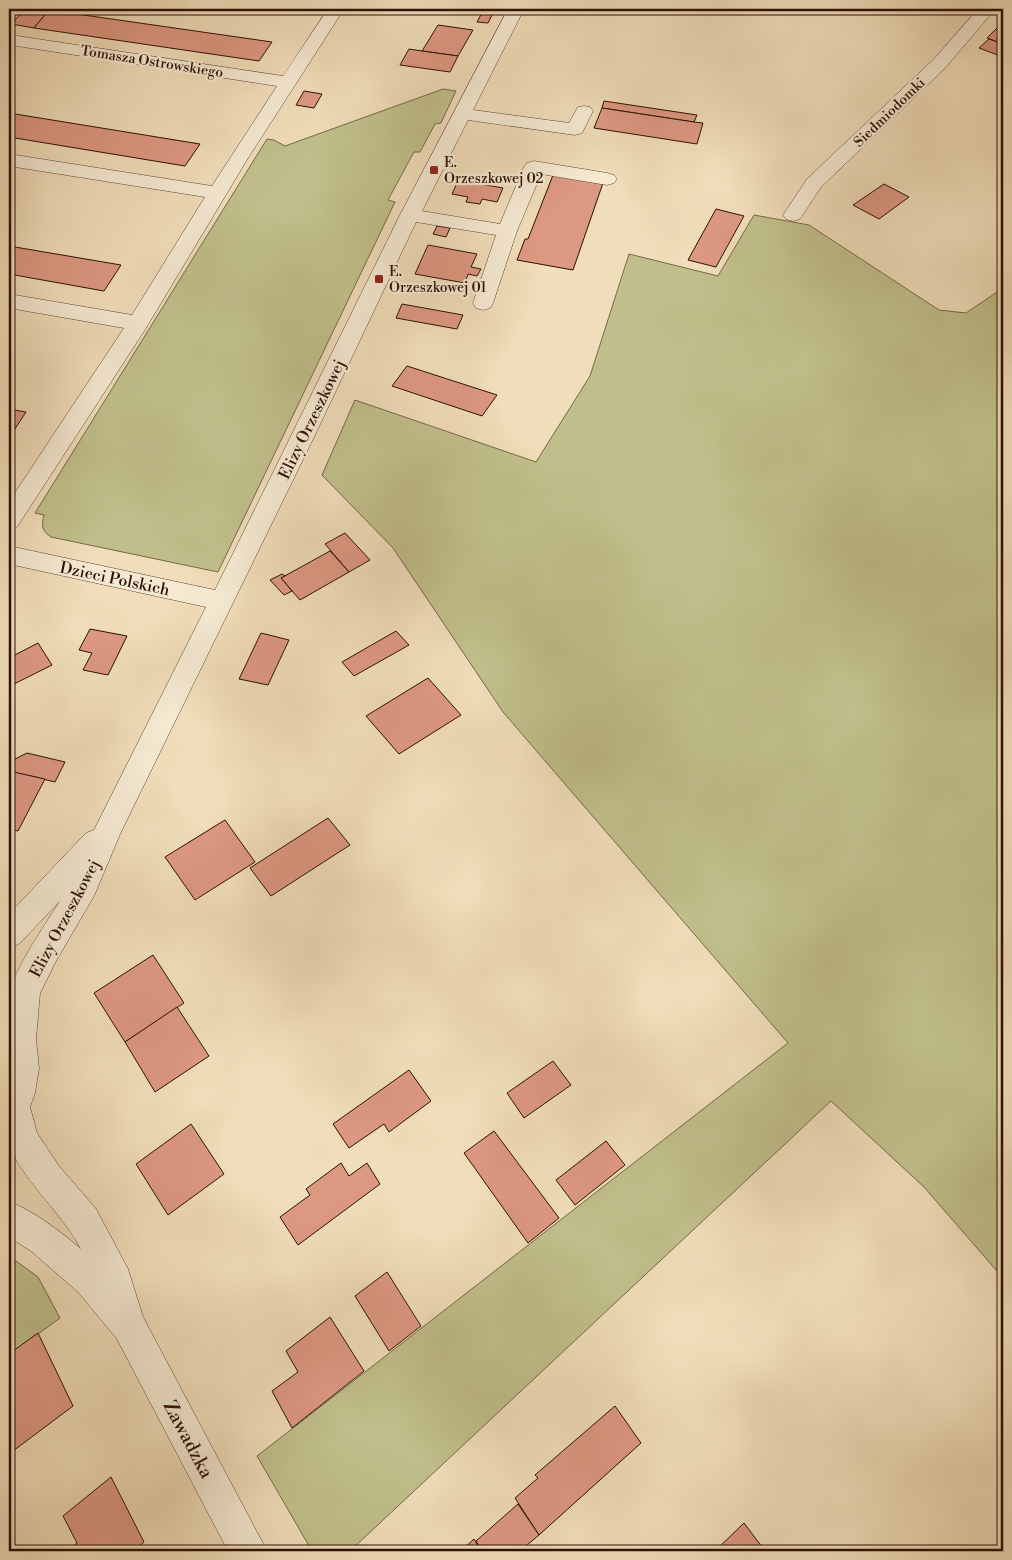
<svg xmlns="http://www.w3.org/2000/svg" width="1012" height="1560" viewBox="0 0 1012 1560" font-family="'Libre Bodoni',serif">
	<rect width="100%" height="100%" fill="#f0ddb9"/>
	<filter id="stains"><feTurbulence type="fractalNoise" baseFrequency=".004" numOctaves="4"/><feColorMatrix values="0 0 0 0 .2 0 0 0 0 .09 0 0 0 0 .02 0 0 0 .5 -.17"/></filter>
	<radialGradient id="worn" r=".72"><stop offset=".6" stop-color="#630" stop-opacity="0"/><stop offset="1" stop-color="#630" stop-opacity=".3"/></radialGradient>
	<g fill="#c0bf8b" stroke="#766848">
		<path d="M 443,89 L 456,91 L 441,123 L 435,124 L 420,152 L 414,152 L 388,200 L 395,202 L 218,572 L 51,537 C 42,531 41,526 44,515 L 35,513 L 267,139 L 274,140 L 285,146 Z"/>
		<path d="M 754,215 L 809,225 L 939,310 L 966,313 L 1003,288 L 1003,1278 L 924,1187 L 831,1101 L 350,1551 L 312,1551 L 257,1456 L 788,1043 L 503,712 L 393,548 L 322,475 L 355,400 L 536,462 L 590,376 L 629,254 L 718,276 Z"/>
		<path d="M 9,1256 L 38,1277 L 60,1318 L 9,1355 Z"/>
	</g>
	<g fill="#dd9882" stroke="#2c1004">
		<path d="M 25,9 L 42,9 L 49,10 L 34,28 L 11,24 Z"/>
		<path d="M 484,9 L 495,9 L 488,23 L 477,22 Z"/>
		<path d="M 49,10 L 272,42 L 259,61 L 34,28 Z"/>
		<path d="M 1003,22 L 1003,44 L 987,38 Z"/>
		<path d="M 438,25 L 473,30 L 458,56 L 422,51 Z"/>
		<path d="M 989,39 L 1003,44 L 1003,57 L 979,48 Z"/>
		<path d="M 409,49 L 422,51 L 458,56 L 450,72 L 400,65 Z"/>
		<path d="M 304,91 L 322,94 L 314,108 L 296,105 Z"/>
		<path d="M 604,101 L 697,115 L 694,122 L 602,108 Z"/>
		<path d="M 602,108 L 694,122 L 703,123 L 697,144 L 594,128 Z"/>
		<path d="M 9,113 L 200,144 L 185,166 L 9,137 Z"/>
		<path d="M 553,175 L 603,183 L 573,270 L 517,260 L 525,239 L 528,239 Z"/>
		<path d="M 458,181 L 492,186 L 503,188 L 497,202 L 482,199 L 480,204 L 466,202 L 468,197 L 452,194 Z"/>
		<path d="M 884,184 L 909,197 L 879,219 L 853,205 Z"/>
		<path d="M 716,209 L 744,216 L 716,267 L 688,260 Z"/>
		<path d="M 437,226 L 450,228 L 446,237 L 433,234 Z"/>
		<path d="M 428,245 L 477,254 L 471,267 L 481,269 L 477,276 L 468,274 L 465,283 L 415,274 Z"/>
		<path d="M 9,246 L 121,265 L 104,291 L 9,274 Z"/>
		<path d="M 402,304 L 463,315 L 457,329 L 396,318 Z"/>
		<path d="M 407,366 L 497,395 L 482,416 L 392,386 Z"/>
		<path d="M 9,409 L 26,412 L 9,438 Z"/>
		<path d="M 345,533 L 370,560 L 349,572 L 325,544 Z"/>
		<path d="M 330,551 L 349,572 L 300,600 L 281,578 Z"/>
		<path d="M 282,574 L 285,576 L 281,578 L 292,591 L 284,595 L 270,580 Z"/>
		<path d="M 90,629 L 127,636 L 108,675 L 83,670 L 92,653 L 79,650 Z"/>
		<path d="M 396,631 L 409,645 L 354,676 L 342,662 Z"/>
		<path d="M 261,633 L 289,640 L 268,685 L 239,679 Z"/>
		<path d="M 38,643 L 52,665 L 14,684 L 9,674 L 9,658 Z"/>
		<path d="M 428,678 L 461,715 L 399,754 L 366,716 Z"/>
		<path d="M 27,753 L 65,762 L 55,782 L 9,771 L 9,762 Z"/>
		<path d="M 9,771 L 45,779 L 18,831 L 9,829 Z"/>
		<path d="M 328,818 L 350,845 L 271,896 L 250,868 Z"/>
		<path d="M 225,820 L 255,862 L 195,900 L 165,857 Z"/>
		<path d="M 153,955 L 184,1003 L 125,1042 L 94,993 Z"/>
		<path d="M 177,1007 L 209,1056 L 155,1092 L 125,1042 Z"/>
		<path d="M 553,1061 L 571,1085 L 524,1118 L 507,1093 Z"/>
		<path d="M 409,1070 L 431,1101 L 389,1132 L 384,1124 L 349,1148 L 333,1124 Z"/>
		<path d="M 191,1124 L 224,1174 L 168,1215 L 136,1164 Z"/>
		<path d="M 494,1131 L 559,1218 L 528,1243 L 464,1153 Z"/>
		<path d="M 606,1141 L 625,1165 L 575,1205 L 556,1180 Z"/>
		<path d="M 341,1163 L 349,1176 L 367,1163 L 380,1184 L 298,1245 L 280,1217 L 310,1195 L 306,1189 Z"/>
		<path d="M 387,1272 L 421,1326 L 389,1351 L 355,1296 Z"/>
		<path d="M 330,1317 L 364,1371 L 292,1428 L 272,1391 L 298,1372 L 286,1351 Z"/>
		<path d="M 38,1333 L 73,1406 L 9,1454 L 9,1354 Z"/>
		<path d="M 615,1406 L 641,1443 L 539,1535 L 515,1498 L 538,1478 L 535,1475 Z"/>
		<path d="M 111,1477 L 144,1542 L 133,1551 L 67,1551 L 77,1543 L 63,1516 Z"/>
		<path d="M 518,1504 L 539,1535 L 520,1551 L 482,1551 L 476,1541 Z"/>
		<path d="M 744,1523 L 765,1551 L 715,1551 Z"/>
		<path d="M 474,1539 L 481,1551 L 461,1551 Z"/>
	</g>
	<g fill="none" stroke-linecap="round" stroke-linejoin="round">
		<defs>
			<g id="minor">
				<path d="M 328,9 L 344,9 L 248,158 L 146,328 L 17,527 L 9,530 L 9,502 L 124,328 L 9,308 L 9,294 L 132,315 L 205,197 L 9,166 L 9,154 L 212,186 L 277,86 L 17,46 L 11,45 L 9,40 L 11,37 L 17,36 L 283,76 Z"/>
				<path d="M 508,9 L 524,9 L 473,110 L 569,123 L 578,107 L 584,106 L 590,107 L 593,111 L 582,133 L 575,135 L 468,120 L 422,211 L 500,224 L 524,167 L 527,163 L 534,161 L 607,173 L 614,175 L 617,179 L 614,183 L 607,185 L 541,174 L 517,231 L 493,303 L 490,308 L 483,310 L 476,308 L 473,303 L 496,235 L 416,222 L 315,435 L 121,832 L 94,896 L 56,961 L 40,993 L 36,1039 L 39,1068 L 35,1093 L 30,1107 L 37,1133 L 59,1166 L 96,1209 L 128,1269 L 143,1317 L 267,1551 L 228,1551 L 117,1339 L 78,1292 L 31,1251 L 9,1237 L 9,1201 C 36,1213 59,1230 81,1249 C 62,1213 29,1187 11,1150 C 7,1142 7,1002 10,991 C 20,960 43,928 60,901 L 19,944 L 9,948 L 9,914 L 86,833 L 94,830 L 206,607 L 9,564 L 9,546 L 215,590 L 400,215 Z"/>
				<path d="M 978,9 L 995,9 L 946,67 L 821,187 L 800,219 L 793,221 L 786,219 L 783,215 L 807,179 L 934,59 Z"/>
			</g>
		</defs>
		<use href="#minor" stroke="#5d4331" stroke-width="1"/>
		<use href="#minor" fill="#f5e9d2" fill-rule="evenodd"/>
	</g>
	<g fill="#8f2418" stroke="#f5e9d2" stroke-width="2">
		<rect x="429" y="165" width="10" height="10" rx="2.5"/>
		<rect x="374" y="274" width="10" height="10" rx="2.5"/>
	</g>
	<g text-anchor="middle" stroke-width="4.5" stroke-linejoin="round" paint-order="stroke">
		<g font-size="14" fill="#2c1004" stroke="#f5e9d2">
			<text transform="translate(152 61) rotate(9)" y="5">Tomasza Ostrowskiego</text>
			<text transform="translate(889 112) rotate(-44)" y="5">Siedmiodomki</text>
		</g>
		<g font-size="14" fill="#2c1004" stroke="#f5e9d2" text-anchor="start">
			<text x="444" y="167">E.<tspan x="444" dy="16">Orzeszkowej 02</tspan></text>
			<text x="389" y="276">E.<tspan x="389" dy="16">Orzeszkowej 01</tspan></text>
		</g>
		<g font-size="16" fill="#2c1004" stroke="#f5e9d2">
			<text transform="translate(311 419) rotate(-64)" y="6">Elizy Orzeszkowej</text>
			<text transform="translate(115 578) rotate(12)" y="6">Dzieci Polskich</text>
			<text transform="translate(64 918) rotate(-62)" y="6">Elizy Orzeszkowej</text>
		</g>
		<g font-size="19" fill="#2c1004" stroke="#f5e9d2">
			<text transform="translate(189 1439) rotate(62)" y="7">Zawadzka</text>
		</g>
	</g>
	<rect width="1012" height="1560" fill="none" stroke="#f0ddb9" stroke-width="30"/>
	<rect x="10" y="10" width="992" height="1540" fill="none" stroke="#2c1004" stroke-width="2.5"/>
	<rect x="15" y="15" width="982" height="1530" fill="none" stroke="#2c1004"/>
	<rect width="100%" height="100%" filter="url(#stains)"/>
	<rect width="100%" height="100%" fill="url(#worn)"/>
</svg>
